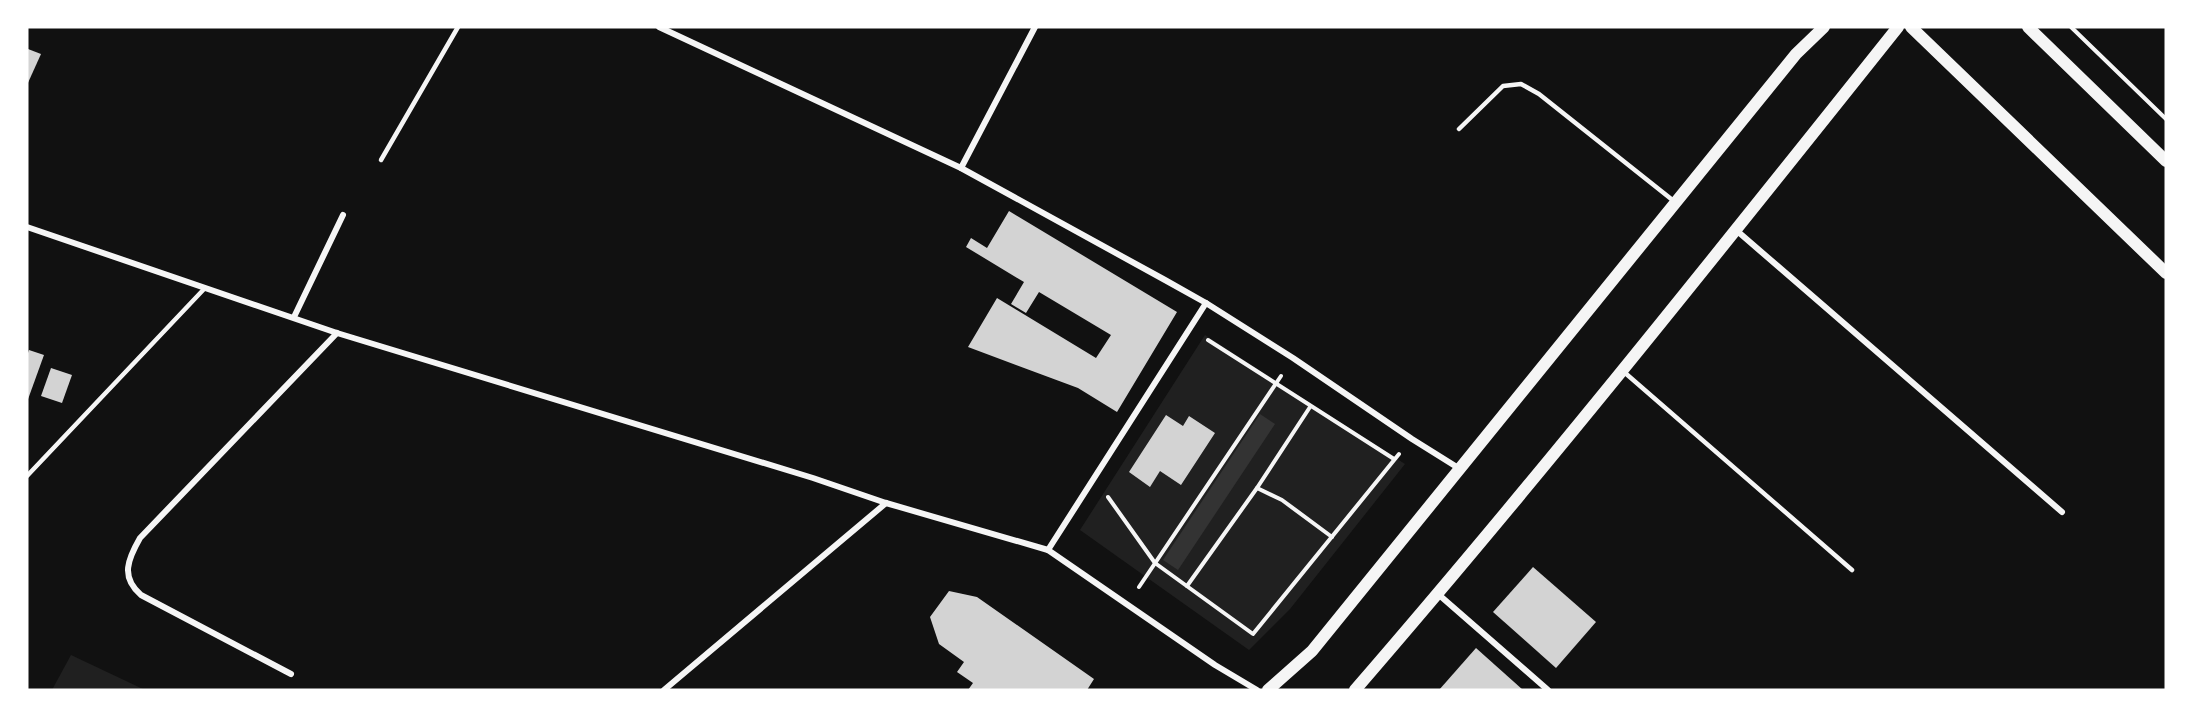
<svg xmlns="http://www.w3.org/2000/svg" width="2193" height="717" viewBox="0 0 2193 717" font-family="'DejaVu Sans',sans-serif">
	<rect width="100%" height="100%" fill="#111"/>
	<g fill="#202020">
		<path d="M 1205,335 L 1405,464 L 1290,609 L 1249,650 L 1080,530 Z"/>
		<path d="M 71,655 L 145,690 L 52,690 Z"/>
	</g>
	<path fill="#333" d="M 1260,414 L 1275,424 L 1178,570 L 1163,560 Z"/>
	<g fill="#d3d3d3">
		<path d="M 28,49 L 41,54 L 27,85 L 27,51 Z"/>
		<path d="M 1009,211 L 1177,312 L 1117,412 L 1078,388 L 968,347 L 997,298 L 1096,358 L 1111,335 L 1039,292 L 1026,313 L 1011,304 L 1024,282 L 966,247 L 971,238 L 987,248 Z"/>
		<path d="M 29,350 L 44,355 L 27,402 L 27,356 Z"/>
		<path d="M 51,368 L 72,375 L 62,403 L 41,396 Z"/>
		<path d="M 1166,415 L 1183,426 L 1189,416 L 1215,433 L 1181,485 L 1160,471 L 1150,487 L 1129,472 Z"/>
		<path d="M 1533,567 L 1596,622 L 1556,668 L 1493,612 Z"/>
		<path d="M 949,591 L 977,597 L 1094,679 L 1087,690 L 968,690 L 973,683 L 957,672 L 964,662 L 939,644 L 930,617 Z"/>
		<path d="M 1476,648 L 1523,690 L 1439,690 Z"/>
	</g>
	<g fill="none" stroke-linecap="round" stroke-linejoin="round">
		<g stroke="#f5f5f5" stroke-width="4">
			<path d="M 2071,27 L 2166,119"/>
			<path d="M 1208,340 L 1394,459"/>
			<path d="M 1257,488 L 1282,500 L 1332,537"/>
			<path d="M 1108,497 L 1155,563 L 1253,634 L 1399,454"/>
			<path d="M 1187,586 L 1257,488 L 1310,407"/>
			<path d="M 1139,587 L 1281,376"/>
		</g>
		<g stroke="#f5f5f5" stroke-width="4.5">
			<path d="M 1459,129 L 1503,86 L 1521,84 L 1539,94 L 1675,202"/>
			<path d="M 381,160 L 458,27"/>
			<path d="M 1624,372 L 1852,570"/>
			<path d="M 27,476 L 205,288"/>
		</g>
		<g stroke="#f5f5f5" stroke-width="6">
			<path d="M 659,27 L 961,168 L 1165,280 L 1206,303 L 1293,358 L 1412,439 L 1460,469"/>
			<path d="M 961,168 L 1035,27"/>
			<path d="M 27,227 L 337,333 L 813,478 L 886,503 L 1048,550 L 1215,665 L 1257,690"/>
			<path d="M 1736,230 L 2062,512"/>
			<path d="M 294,317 L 343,215"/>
			<path d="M 1048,550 L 1206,303"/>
			<path d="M 1438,594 L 1548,690"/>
			<path d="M 291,674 L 141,595 C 120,577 128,559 140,538 L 337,333"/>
			<path d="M 664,690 L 886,503"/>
		</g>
		<g stroke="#f5f5f5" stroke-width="12">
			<path d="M 1911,27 L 2166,273"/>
			<path d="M 2028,27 L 2166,161"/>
			<path d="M 1268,690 L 1312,651 L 1796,54 L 1824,27"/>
			<path d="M 1355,690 C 1542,474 1720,250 1898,27"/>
		</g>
	</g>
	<rect width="2193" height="717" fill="none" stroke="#ffffff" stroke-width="57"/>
</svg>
